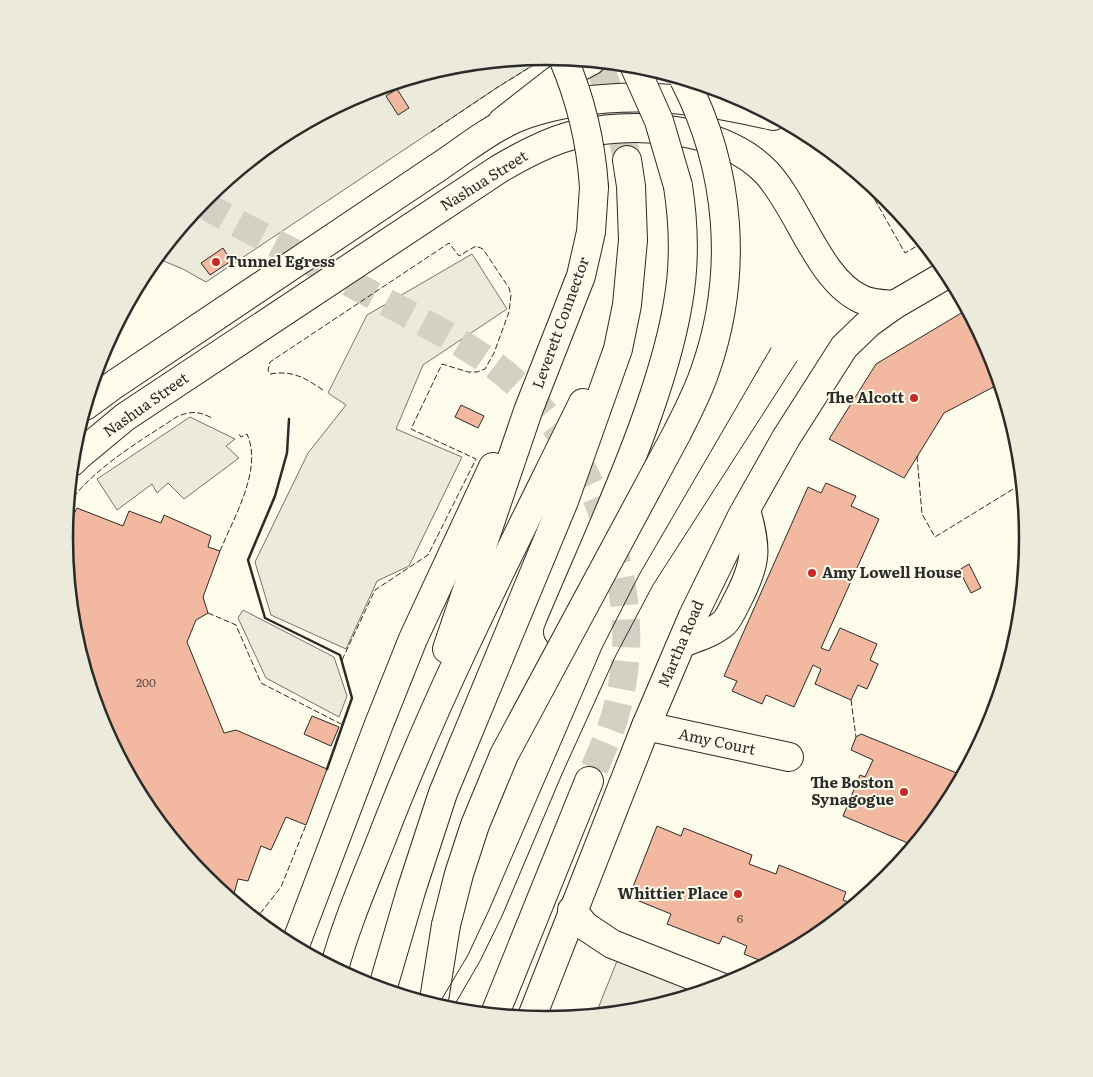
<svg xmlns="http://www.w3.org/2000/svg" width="1093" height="1077" viewBox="0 0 1093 1077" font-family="Literata,serif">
	<rect width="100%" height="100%" fill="#fdfbea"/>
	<g fill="#eceadb" stroke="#74746e">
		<path d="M 548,56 L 498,87 L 206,282 L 183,269 L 156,258 L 206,197 L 279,137 L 362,93 L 453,65 Z"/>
		<path d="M 472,254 L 507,309 L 423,365 L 396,429 L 462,457 L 409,566 L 377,581 L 346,649 L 271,615 L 255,562 L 308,453 L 346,405 L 328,393 L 367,315 Z"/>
		<path d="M 190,417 L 235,439 L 226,446 L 239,458 L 184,499 L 168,483 L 157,493 L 152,484 L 117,510 L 97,479 Z"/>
		<path d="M 243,610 L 334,657 L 347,696 L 339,717 L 266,678 L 238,618 Z"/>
		<path d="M 627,936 L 738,981 L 731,984 L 640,1012 L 595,1016 Z"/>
	</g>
	<g fill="#f2b8a0" stroke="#2b2b2b">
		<path d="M 397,89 L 409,108 L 398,115 L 386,96 Z"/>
		<path d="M 223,248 L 231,261 L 210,275 L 201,263 Z"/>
		<path d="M 968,309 L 992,354 L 1001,383 L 944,413 L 904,478 L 829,439 L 876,364 Z"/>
		<path d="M 461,405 L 484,416 L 478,428 L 455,417 Z"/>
		<path d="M 826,483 L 856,496 L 851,506 L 879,519 L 821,648 L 829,651 L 840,628 L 877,644 L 870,660 L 878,664 L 867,689 L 858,685 L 851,700 L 815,684 L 821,669 L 813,665 L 794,707 L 766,695 L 762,704 L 732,691 L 737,681 L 724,676 L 808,487 L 821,493 Z"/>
		<path d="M 77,508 L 123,526 L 129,511 L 161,523 L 164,515 L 211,536 L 208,547 L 220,551 L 203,597 L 208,613 L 196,620 L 187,642 L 224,733 L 236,730 L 327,769 L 306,825 L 286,817 L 271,850 L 261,846 L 248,881 L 238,879 L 234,894 L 216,888 L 205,879 L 164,829 L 158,815 L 154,817 L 145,806 L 101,723 L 73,632 L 64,538 L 67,514 L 73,516 Z"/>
		<path d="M 969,564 L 981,588 L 971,593 L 959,570 Z"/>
		<path d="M 312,716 L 339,727 L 331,746 L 304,734 Z"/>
		<path d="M 861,734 L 964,776 L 947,807 L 915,846 L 843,816 L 860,775 L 865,777 L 873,760 L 851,750 L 856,737 Z"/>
		<path d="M 657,826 L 681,836 L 684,828 L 752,855 L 749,864 L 776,874 L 779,865 L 846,892 L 843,900 L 856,905 L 814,940 L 769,964 L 744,954 L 747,946 L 723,936 L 719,944 L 667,924 L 671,914 L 629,897 Z"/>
	</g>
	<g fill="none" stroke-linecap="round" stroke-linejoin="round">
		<g stroke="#d3d1c4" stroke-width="28" stroke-dasharray="28 14" stroke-linecap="butt">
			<path d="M 598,61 L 618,117 L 627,160"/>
			<path d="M 201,203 C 225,217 250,230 275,243 C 316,265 358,287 399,309 C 437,330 478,350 511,379 C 559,421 592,476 610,536 C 629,599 633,659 613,722 C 606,742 597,762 589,781"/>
		</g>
		<defs>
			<g id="minor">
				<path d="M 502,122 L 557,79 L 591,61"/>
				<path d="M 682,643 C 697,637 713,633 724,623 C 730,617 734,606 738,599 C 757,562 757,549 746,510"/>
				<path d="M 646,726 L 789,757"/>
				<path d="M 572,910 L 585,926 L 612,944 L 721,987"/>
			</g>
			<g id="major">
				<path d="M 85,406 L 115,384 L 440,166 C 464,150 487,131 514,119 C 534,110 555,106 576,102 C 645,92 706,100 773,116"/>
				<path d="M 72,462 L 78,456 L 125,417 L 499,169 C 521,156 545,143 570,136 C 630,120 723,126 767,173 C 799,208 819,280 861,299 C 871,304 882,304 894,305"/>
				<path d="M 531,1019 L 646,726 L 693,616 L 742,516 L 786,438 L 844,347 L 869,323 L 894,305 L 949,273"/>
			</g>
			<g id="highway">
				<path d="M 558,632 C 586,565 617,498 642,430 C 657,389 671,346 678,303 C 685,264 684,225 678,186"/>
				<path d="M 447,649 L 528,411 L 581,276 L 591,232 L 594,187"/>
				<path d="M 294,948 L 379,724 L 413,639 L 493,467"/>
				<path d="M 334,969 C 346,924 365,881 382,838 C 439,689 513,546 583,403"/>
				<path d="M 382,990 L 411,891 L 443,793 L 564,501 L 618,349 L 627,305 L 633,240 L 631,186 L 627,160"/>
				<path d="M 433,1006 L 446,925"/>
				<path d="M 494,1016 L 589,781"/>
			</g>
		</defs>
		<use href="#minor" stroke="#2b2b2b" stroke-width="30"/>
		<use href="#major" stroke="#2b2b2b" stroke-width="30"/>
		<use href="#highway" stroke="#2b2b2b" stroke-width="30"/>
		<use href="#minor" stroke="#fdfbea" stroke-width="28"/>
		<use href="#major" stroke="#fdfbea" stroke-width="28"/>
		<use href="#highway" stroke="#fdfbea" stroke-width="28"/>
		<g stroke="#2b2b2b" stroke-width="1">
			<path d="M 437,1007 L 468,955 L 489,910 L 602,648 L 639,575 L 771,348"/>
			<path d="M 451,1011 L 480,961 L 502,916 L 562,774 L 616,655 L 653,585 L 797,361"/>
		</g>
		<defs>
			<g id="highway-bridge">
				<path d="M 563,58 C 581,100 591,142 594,187"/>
				<path d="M 634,65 L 659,121 L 678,186"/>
				<path d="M 446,925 L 459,874 L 475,825 L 504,755 L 677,433 C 687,413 698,392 705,371 C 739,274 731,170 684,79"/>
			</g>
		</defs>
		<use href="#highway-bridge" stroke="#2b2b2b" stroke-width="30" stroke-linecap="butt"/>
		<use href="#highway-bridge" stroke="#fdfbea" stroke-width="28"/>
		<g stroke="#2b2b2b" stroke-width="1" stroke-dasharray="6 2.5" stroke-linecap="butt">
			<path d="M 431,132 L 498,87 L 548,56"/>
			<path d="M 862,177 L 905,253 L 924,242"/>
			<path d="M 323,390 C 305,378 293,370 270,374 L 268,370 L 270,362 L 449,243 L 459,256 L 476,246 L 483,249 L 509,288 L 511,295 L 509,312 L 494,353 L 485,369 L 477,372 L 468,372 L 442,364 L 411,429 L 476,459 L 428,555 L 375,590 L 342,660"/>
			<path d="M 917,456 L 922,514 L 935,537 L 1023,483"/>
			<path d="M 68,504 C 96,466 139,442 178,416 C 193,411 198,411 212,418"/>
			<path d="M 220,551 C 234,517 263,469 247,434 L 241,437 L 238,433"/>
			<path d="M 208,613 L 236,625 L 261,683 L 343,725"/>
			<path d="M 851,700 L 856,737"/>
			<path d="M 255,920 L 281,887 L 306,825"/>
		</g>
		<path stroke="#2b2b2b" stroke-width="2.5" d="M 289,419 L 287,453 L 275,496 L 248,560 L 265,618 L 340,655 L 352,698 L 327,769"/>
	</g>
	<g fill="#c62828" stroke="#fdfbea" stroke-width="2">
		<circle cx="216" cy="262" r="5"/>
		<circle cx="914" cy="398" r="5"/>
		<circle cx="812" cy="573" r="5"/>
		<circle cx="904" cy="792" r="5"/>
		<circle cx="738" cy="894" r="5"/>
	</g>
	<g text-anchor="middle" stroke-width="4" stroke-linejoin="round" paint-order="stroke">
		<g font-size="12" fill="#5d4e48">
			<text x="146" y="687">200</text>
			<text x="740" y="923">6</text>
		</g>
		<g font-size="15" fill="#2b2b2b" stroke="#fdfbea">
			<text transform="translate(484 181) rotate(-32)" y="5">Nashua Street</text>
			<text transform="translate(561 323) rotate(-70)" y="5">Leverett Connector</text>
			<text transform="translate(146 405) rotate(-35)" y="5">Nashua Street</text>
			<text transform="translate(681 644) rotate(-67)" y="5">Martha Road</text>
			<text transform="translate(717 742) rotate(12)" y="5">Amy Court</text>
		</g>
		<g font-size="15" font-weight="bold" fill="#2b2b2b" stroke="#fdfbea" text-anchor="end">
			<text x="226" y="267" text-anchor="start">Tunnel Egress</text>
			<text x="904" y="403">The Alcott</text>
			<text x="822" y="578" text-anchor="start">Amy Lowell House</text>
			<text x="894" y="788">The Boston<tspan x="894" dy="17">Synagogue</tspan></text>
			<text x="728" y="899">Whittier Place</text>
		</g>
	</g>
	<path d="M0 0H1093V1077H0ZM73 538a473 473 0 1 1 946 0a473 473 0 1 1-946 0Z" fill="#eceadb" fill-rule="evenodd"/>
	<path fill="none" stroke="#2b2b2b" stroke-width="2.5" d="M73 538a473 473 0 1 1 946 0a473 473 0 1 1-946 0Z"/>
</svg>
